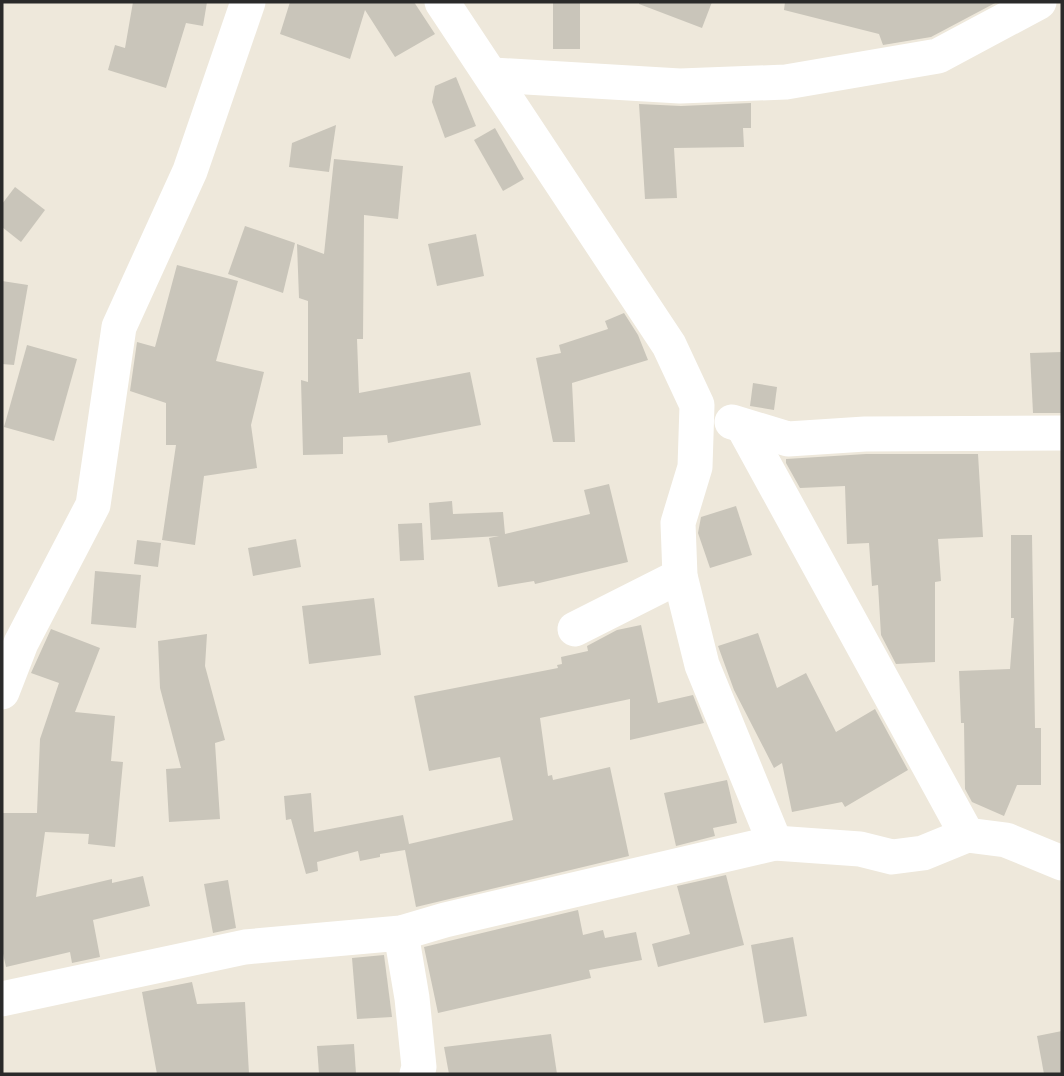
<svg xmlns="http://www.w3.org/2000/svg" width="1064" height="1076" viewBox="0 0 1064 1076" font-family="'Work Sans',sans-serif">
	<rect width="100%" height="100%" fill="#eee8db"/>
	<g fill="#c9c5ba">
		<path d="M 133,2 L 207,2 L 203,26 L 186,23 L 166,88 L 108,70 L 115,45 L 125,48 Z"/>
		<path d="M 290,2 L 414,2 L 435,34 L 395,57 L 365,10 L 350,59 L 280,34 Z"/>
		<rect x="553" y="2" width="27" height="47"/>
		<path d="M 639,2 L 712,2 L 702,28 L 639,4 Z"/>
		<path d="M 785,2 L 997,2 L 931,37 L 883,45 L 879,34 L 784,10 Z"/>
		<path d="M 456,77 L 476,126 L 445,138 L 432,102 L 435,86 Z"/>
		<path d="M 751,103 L 751,128 L 743,128 L 744,147 L 674,148 L 677,198 L 645,199 L 639,104 L 681,106 Z"/>
		<path d="M 336,125 L 329,172 L 289,167 L 292,143 Z"/>
		<path d="M 495,128 L 524,179 L 503,191 L 474,140 Z"/>
		<path d="M 334,159 L 403,166 L 398,219 L 364,215 L 363,339 L 357,339 L 359,393 L 470,372 L 481,425 L 388,443 L 387,435 L 343,437 L 343,454 L 303,455 L 301,380 L 308,382 L 308,301 L 299,298 L 297,244 L 324,254 Z"/>
		<path d="M 15,187 L 45,210 L 21,242 L 2,227 L 2,204 Z"/>
		<path d="M 245,226 L 295,243 L 283,293 L 228,274 Z"/>
		<path d="M 476,234 L 484,276 L 437,286 L 428,244 Z"/>
		<path d="M 177,265 L 238,281 L 216,361 L 264,372 L 251,425 L 257,468 L 204,476 L 195,545 L 162,540 L 176,445 L 166,445 L 166,403 L 130,391 L 137,342 L 155,347 Z"/>
		<path d="M 2,281 L 28,285 L 14,365 L 2,364 Z"/>
		<path d="M 624,313 L 638,335 L 648,360 L 572,383 L 575,442 L 553,442 L 536,358 L 561,353 L 559,345 L 608,329 L 605,321 Z"/>
		<path d="M 27,345 L 77,359 L 54,441 L 4,427 Z"/>
		<path d="M 1062,352 L 1062,413 L 1033,413 L 1030,353 Z"/>
		<path d="M 753,383 L 777,387 L 774,410 L 750,406 Z"/>
		<path d="M 866,454 L 978,454 L 983,537 L 938,539 L 941,581 L 935,582 L 935,662 L 896,664 L 881,635 L 878,585 L 872,586 L 869,543 L 847,544 L 845,486 L 800,488 L 786,463 L 786,459 Z"/>
		<path d="M 609,484 L 628,562 L 535,584 L 534,581 L 498,587 L 489,538 L 499,536 L 431,540 L 429,503 L 452,501 L 453,514 L 503,512 L 505,534 L 590,514 L 584,490 Z"/>
		<path d="M 736,506 L 752,555 L 710,568 L 698,533 L 701,517 Z"/>
		<path d="M 422,523 L 424,560 L 400,561 L 398,524 Z"/>
		<path d="M 1011,535 L 1032,535 L 1035,728 L 1041,728 L 1041,785 L 1017,785 L 1004,816 L 972,802 L 965,789 L 964,723 L 961,723 L 959,671 L 1010,669 L 1014,618 L 1011,618 Z"/>
		<path d="M 296,539 L 301,567 L 253,576 L 248,548 Z"/>
		<path d="M 137,540 L 161,543 L 158,567 L 134,564 Z"/>
		<path d="M 95,571 L 141,575 L 136,628 L 91,624 Z"/>
		<path d="M 374,598 L 381,655 L 309,664 L 302,606 Z"/>
		<path d="M 641,625 L 658,703 L 693,695 L 704,723 L 630,740 L 630,699 L 540,718 L 548,776 L 552,775 L 553,780 L 610,767 L 629,856 L 416,907 L 405,850 L 380,854 L 380,857 L 360,861 L 358,851 L 317,862 L 318,871 L 306,874 L 291,819 L 286,820 L 284,796 L 311,793 L 314,832 L 403,815 L 409,844 L 513,820 L 500,757 L 429,771 L 414,696 L 558,668 L 557,665 L 562,664 L 561,657 L 588,651 L 587,646 L 617,630 Z"/>
		<path d="M 51,629 L 100,648 L 75,712 L 115,716 L 111,761 L 123,762 L 115,847 L 88,844 L 89,834 L 45,832 L 36,897 L 112,879 L 112,883 L 143,876 L 150,906 L 93,920 L 100,957 L 72,963 L 70,952 L 6,967 L 2,949 L 2,813 L 37,813 L 40,739 L 59,683 L 31,673 Z"/>
		<path d="M 758,633 L 777,688 L 806,673 L 836,732 L 875,709 L 908,770 L 845,807 L 842,802 L 792,812 L 782,763 L 774,768 L 734,690 L 718,646 Z"/>
		<path d="M 207,634 L 205,666 L 225,740 L 215,743 L 220,819 L 169,822 L 166,769 L 181,768 L 160,688 L 158,641 Z"/>
		<path d="M 727,780 L 737,823 L 713,828 L 715,836 L 676,846 L 664,793 Z"/>
		<path d="M 726,875 L 744,945 L 658,967 L 652,944 L 690,934 L 677,886 Z"/>
		<path d="M 228,880 L 236,928 L 213,933 L 204,884 Z"/>
		<path d="M 578,910 L 583,935 L 603,930 L 605,938 L 636,932 L 642,960 L 589,970 L 591,978 L 438,1013 L 424,947 Z"/>
		<path d="M 793,937 L 807,1016 L 764,1023 L 751,945 Z"/>
		<path d="M 384,955 L 392,1017 L 357,1019 L 352,958 Z"/>
		<path d="M 192,982 L 197,1004 L 245,1002 L 249,1074 L 157,1074 L 142,992 Z"/>
		<path d="M 1062,1031 L 1062,1074 L 1044,1074 L 1037,1036 Z"/>
		<path d="M 551,1034 L 557,1074 L 449,1074 L 444,1047 Z"/>
		<path d="M 354,1044 L 356,1074 L 319,1074 L 317,1046 Z"/>
	</g>
	<g fill="none" stroke-linecap="round" stroke-linejoin="round">
		<g stroke="#fff" stroke-width="35">
			<path d="M 442,2 L 669,345 L 697,405 L 695,467 L 678,523 L 680,576 L 702,665 L 775,843"/>
			<path d="M 493,75 L 680,86 L 786,82 L 938,56 L 1039,2"/>
			<path d="M 732,422 L 788,439 L 865,434 L 1062,433"/>
			<path d="M 744,428 L 967,835"/>
			<path d="M 575,629 L 680,576"/>
			<path d="M 2,692 L 21,643 L 93,505 L 119,327 L 190,171 L 248,2"/>
			<path d="M 401,933 L 412,998 L 419,1067 L 417,1074"/>
			<path d="M 2,999 L 245,947 L 401,933 L 445,920 L 775,843 L 860,849 L 892,857 L 923,853 L 967,835 L 1006,840 L 1062,863"/>
		</g>
	</g>
	<rect width="1064" height="1076" fill="none" stroke="#2a2a2a" stroke-width="7"/>
</svg>
